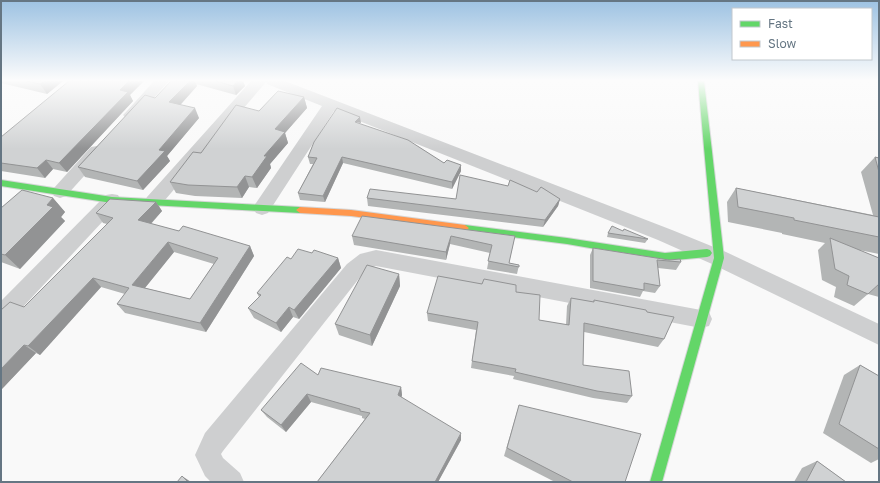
<svg xmlns="http://www.w3.org/2000/svg" width="880" height="483" viewBox="0 0 880 483" font-family="'Golos Text',sans-serif">
	<rect width="100%" height="100%" fill="#f9f9f9"/>
	<g fill="none" stroke-linecap="round" stroke-linejoin="round">
		<defs>
			<g id="fast">
				<path d="M 698,81 L 704,81 L 724,258 L 662,482 L 650,482 L 714,258 Z"/>
				<path d="M 1,180 L 112,197 L 300,207 L 304,210 L 300,213 L 112,203 L 1,186 Z"/>
				<path d="M 465,225 L 567,238 L 665,253 L 707,249 L 710,250 L 712,253 L 710,256 L 707,257 L 665,261 L 567,244 L 465,231 L 461,228 Z"/>
			</g>
			<path id="slow" d="M 300,207 L 351,210 L 465,225 L 469,228 L 465,231 L 351,216 L 300,213 L 296,210 Z"/>
		</defs>
		<use href="#fast" stroke="#d5d6d7" stroke-width="2"/>
		<use href="#slow" stroke="#d5d6d7" stroke-width="2"/>
		<g fill="#cecfd0" fill-rule="evenodd">
			<path d="M 154,81 L 169,81 L 136,118 L 131,120 L 126,118 L 123,115 L 126,112 Z"/>
			<path d="M 251,81 L 285,81 L 672,230 L 726,252 L 879,324 L 879,345 L 712,264 L 658,240 L 334,111 L 268,213 L 262,215 L 256,213 L 253,208 L 256,203 L 322,106 L 267,84 L 266,82 L 159,207 L 153,208 L 147,207 L 144,202 L 147,197 Z"/>
			<path d="M 97,146 L 103,147 L 105,151 L 103,155 L 66,196 L 60,198 L 54,196 L 51,192 L 54,188 L 91,147 Z"/>
			<path d="M 112,194 L 118,195 L 121,200 L 118,205 L 9,322 L 1,324 L 1,301 L 106,195 Z"/>
			<path d="M 376,250 L 701,310 L 709,312 L 712,319 L 709,326 L 701,328 L 376,266 L 373,267 L 361,276 L 223,451 L 221,454 L 223,458 L 240,473 L 244,482 L 211,482 L 205,476 L 195,455 L 205,433 L 347,264 L 360,254 Z"/>
		</g>
		<use href="#fast" fill="#63d668" fill-rule="evenodd"/>
		<use href="#slow" fill="#ff974d" fill-rule="evenodd"/>
	</g>
	<g fill="#b3b5b5" fill-rule="evenodd">
		<path d="M 1,81 L 63,81 L 47,94 L 1,83 Z"/>
		<path d="M 171,81 L 243,81 L 245,86 L 236,95 L 196,84 L 197,86 L 180,105 L 199,118 L 167,156 L 170,161 L 143,190 L 85,177 L 78,167 L 155,98 Z"/>
		<path d="M 130,95 L 133,101 L 67,172 L 53,169 L 45,178 L 1,171 L 1,137 Z"/>
		<path d="M 304,97 L 307,108 L 285,133 L 288,143 L 270,164 L 271,168 L 257,188 L 249,187 L 242,198 L 195,196 L 176,193 L 170,182 L 201,153 L 259,111 Z"/>
		<path d="M 361,124 L 444,163 L 461,165 L 461,171 L 452,189 L 343,163 L 325,202 L 300,200 L 298,193 L 313,164 L 310,164 L 308,157 Z"/>
		<path d="M 875,157 L 879,158 L 879,254 L 859,250 L 879,258 L 879,297 L 868,294 L 854,306 L 834,297 L 836,287 L 822,280 L 818,250 L 825,243 L 782,234 L 782,233 L 728,222 L 727,202 L 736,188 L 873,215 L 861,172 Z"/>
		<path d="M 508,186 L 537,192 L 560,199 L 558,206 L 543,227 L 368,206 L 367,198 L 456,199 Z"/>
		<path d="M 53,198 L 65,212 L 61,217 L 65,221 L 20,269 L 1,262 L 1,208 Z"/>
		<path d="M 156,202 L 162,211 L 151,224 L 179,231 L 250,246 L 254,256 L 206,332 L 125,313 L 117,304 L 125,294 L 101,287 L 40,355 L 36,353 L 1,390 L 1,310 L 24,307 L 107,224 L 103,223 L 96,213 ZM 174,252 L 214,264 L 190,299 L 145,288 Z"/>
		<path d="M 623,231 L 648,239 L 645,243 L 607,237 L 608,233 Z"/>
		<path d="M 352,236 L 515,236 L 509,263 L 519,265 L 517,274 L 487,269 L 490,253 L 450,244 L 446,260 L 354,245 Z"/>
		<path d="M 593,248 L 681,262 L 676,270 L 658,268 L 660,286 L 655,293 L 643,291 L 640,297 L 590,288 L 590,255 Z"/>
		<path d="M 312,253 L 338,258 L 341,268 L 299,319 L 293,317 L 281,332 L 254,318 L 248,308 L 259,297 L 257,293 L 291,259 Z"/>
		<path d="M 399,274 L 400,286 L 372,346 L 339,335 L 335,324 Z"/>
		<path d="M 516,292 L 539,320 L 566,325 L 567,306 L 571,298 L 593,302 L 594,300 L 647,312 L 664,339 L 658,347 L 584,332 L 583,365 L 632,396 L 627,403 L 593,398 L 513,379 L 514,376 L 471,368 L 476,330 L 428,321 L 427,313 Z"/>
		<path d="M 860,365 L 879,376 L 879,459 L 871,463 L 823,433 L 844,375 Z"/>
		<path d="M 318,375 L 401,387 L 402,395 L 401,397 L 461,440 L 438,482 L 317,482 L 365,419 L 362,418 L 362,416 L 311,402 L 286,432 L 267,417 L 261,410 Z"/>
		<path d="M 519,405 L 625,482 L 555,482 L 504,456 Z"/>
		<path d="M 817,461 L 846,482 L 794,482 L 802,468 Z"/>
	</g>
	<g fill="#929394">
		<path d="M 45,81 L 63,81 L 47,94 L 40,84 Z"/>
		<path d="M 129,81 L 144,81 L 130,95 L 133,101 L 67,172 L 59,163 L 120,90 Z"/>
		<path d="M 190,81 L 195,81 L 197,86 L 174,112 L 169,102 Z"/>
		<path d="M 237,81 L 243,81 L 245,86 L 236,95 L 233,86 Z"/>
		<path d="M 304,97 L 307,108 L 285,133 L 288,143 L 270,164 L 271,168 L 257,188 L 252,177 L 264,156 L 275,129 Z"/>
		<path d="M 195,108 L 199,118 L 167,156 L 170,161 L 143,190 L 137,181 L 159,150 Z"/>
		<path d="M 360,117 L 361,123 L 355,122 Z"/>
		<path d="M 342,157 L 343,163 L 325,202 L 323,196 Z"/>
		<path d="M 46,160 L 53,169 L 45,178 L 37,168 Z"/>
		<path d="M 461,165 L 461,171 L 452,189 L 452,182 Z"/>
		<path d="M 245,176 L 249,187 L 242,198 L 237,187 Z"/>
		<path d="M 53,198 L 65,212 L 61,217 L 65,221 L 20,269 L 5,255 Z"/>
		<path d="M 560,199 L 558,206 L 543,227 L 545,220 Z"/>
		<path d="M 156,202 L 162,211 L 145,230 L 138,220 Z"/>
		<path d="M 451,236 L 450,244 L 446,260 L 446,252 Z"/>
		<path d="M 168,242 L 174,252 L 140,294 L 132,285 Z"/>
		<path d="M 250,246 L 254,256 L 206,332 L 200,323 Z"/>
		<path d="M 338,258 L 341,268 L 299,319 L 294,310 Z"/>
		<path d="M 399,274 L 400,286 L 372,346 L 370,335 Z"/>
		<path d="M 93,278 L 101,287 L 40,355 L 28,346 Z"/>
		<path d="M 289,307 L 293,317 L 281,332 L 276,323 Z"/>
		<path d="M 24,345 L 36,353 L 1,390 L 1,369 Z"/>
		<path d="M 401,387 L 402,395 L 400,403 L 398,395 Z"/>
		<path d="M 307,394 L 311,402 L 286,432 L 281,425 Z"/>
		<path d="M 461,433 L 461,440 L 438,482 L 435,482 Z"/>
		<path d="M 182,476 L 191,482 L 188,482 Z"/>
	</g>
	<g fill="#d0d2d3" stroke="#929394" fill-rule="evenodd">
		<path d="M 26,81 L 45,81 L 40,84 Z"/>
		<path d="M 69,81 L 129,81 L 120,90 L 128,92 L 59,163 L 46,160 L 37,168 L 1,163 L 1,137 Z"/>
		<path d="M 171,81 L 190,81 L 169,102 L 195,108 L 159,150 L 165,151 L 137,181 L 78,167 L 145,95 L 155,98 Z"/>
		<path d="M 216,81 L 237,81 L 233,86 Z"/>
		<path d="M 278,91 L 304,97 L 275,129 L 285,132 L 264,156 L 267,156 L 252,177 L 245,176 L 237,187 L 188,185 L 170,182 L 193,152 L 201,153 L 236,105 L 259,111 Z"/>
		<path d="M 337,108 L 360,117 L 355,122 L 408,140 L 444,163 L 447,160 L 461,165 L 452,182 L 342,157 L 323,196 L 298,193 L 317,158 L 308,157 L 314,142 Z"/>
		<path d="M 875,157 L 879,158 L 879,172 Z"/>
		<path d="M 460,175 L 508,186 L 510,180 L 537,192 L 541,187 L 560,199 L 545,220 L 367,198 L 370,189 L 456,199 Z"/>
		<path d="M 736,188 L 879,217 L 879,237 L 794,220 L 794,218 L 738,207 Z"/>
		<path d="M 22,190 L 53,198 L 47,205 L 53,207 L 5,255 L 1,254 L 1,208 Z"/>
		<path d="M 110,199 L 156,202 L 138,220 L 179,231 L 183,226 L 250,246 L 200,323 L 117,304 L 129,288 L 93,278 L 28,346 L 24,345 L 1,369 L 1,310 L 10,302 L 24,307 L 113,218 L 96,213 ZM 168,242 L 218,258 L 190,299 L 132,285 Z"/>
		<path d="M 362,216 L 515,236 L 509,263 L 519,265 L 519,267 L 488,261 L 492,245 L 451,236 L 446,252 L 352,236 Z"/>
		<path d="M 612,226 L 623,231 L 624,229 L 648,239 L 608,233 Z"/>
		<path d="M 830,238 L 879,258 L 879,284 L 868,294 L 847,285 L 849,276 L 835,269 Z"/>
		<path d="M 593,248 L 669,260 L 680,259 L 681,262 L 657,260 L 660,286 L 644,283 L 644,290 L 593,281 Z"/>
		<path d="M 298,249 L 312,253 L 314,250 L 338,258 L 294,310 L 289,307 L 276,323 L 248,308 L 261,295 L 257,293 L 287,257 L 291,259 Z"/>
		<path d="M 367,265 L 399,274 L 370,335 L 335,324 Z"/>
		<path d="M 438,276 L 482,284 L 484,279 L 516,285 L 516,292 L 540,295 L 539,320 L 569,325 L 571,298 L 594,302 L 594,300 L 646,310 L 647,312 L 674,317 L 664,339 L 584,323 L 583,365 L 629,371 L 632,396 L 597,391 L 515,372 L 516,369 L 472,361 L 478,322 L 427,313 Z"/>
		<path d="M 301,363 L 318,375 L 321,368 L 401,387 L 398,395 L 461,433 L 435,482 L 317,482 L 370,413 L 360,411 L 360,409 L 307,394 L 281,425 L 261,410 Z"/>
		<path d="M 860,365 L 879,376 L 879,449 L 839,424 Z"/>
		<path d="M 519,405 L 641,434 L 625,482 L 573,482 L 507,448 Z"/>
		<path d="M 817,461 L 846,482 L 806,482 Z"/>
		<path d="M 182,476 L 188,482 L 177,482 Z"/>
	</g>
	<linearGradient id="sky" x2="0" y2="1"><stop stop-color="#9dc2e2"/><stop offset="0.54" stop-color="#fcfcfc"/><stop offset="1" stop-color="#fcfcfc" stop-opacity="0"/></linearGradient>
	<rect width="880" height="149" fill="url(#sky)"/>
	<rect width="880" height="483" fill="none" stroke="#657683" stroke-width="4"/>
	<rect x="732" y="8" width="140" height="52" fill="#ffffff" stroke="#c1c8cd"/>
	<rect x="740" y="21" width="20" height="6" fill="#63d668" stroke="#c1c8cd"/>
	<text x="768" y="28" font-size="12" fill="#657683">Fast</text>
	<rect x="740" y="41" width="20" height="6" fill="#ff974d" stroke="#c1c8cd"/>
	<text x="768" y="48" font-size="12" fill="#657683">Slow</text>
</svg>
